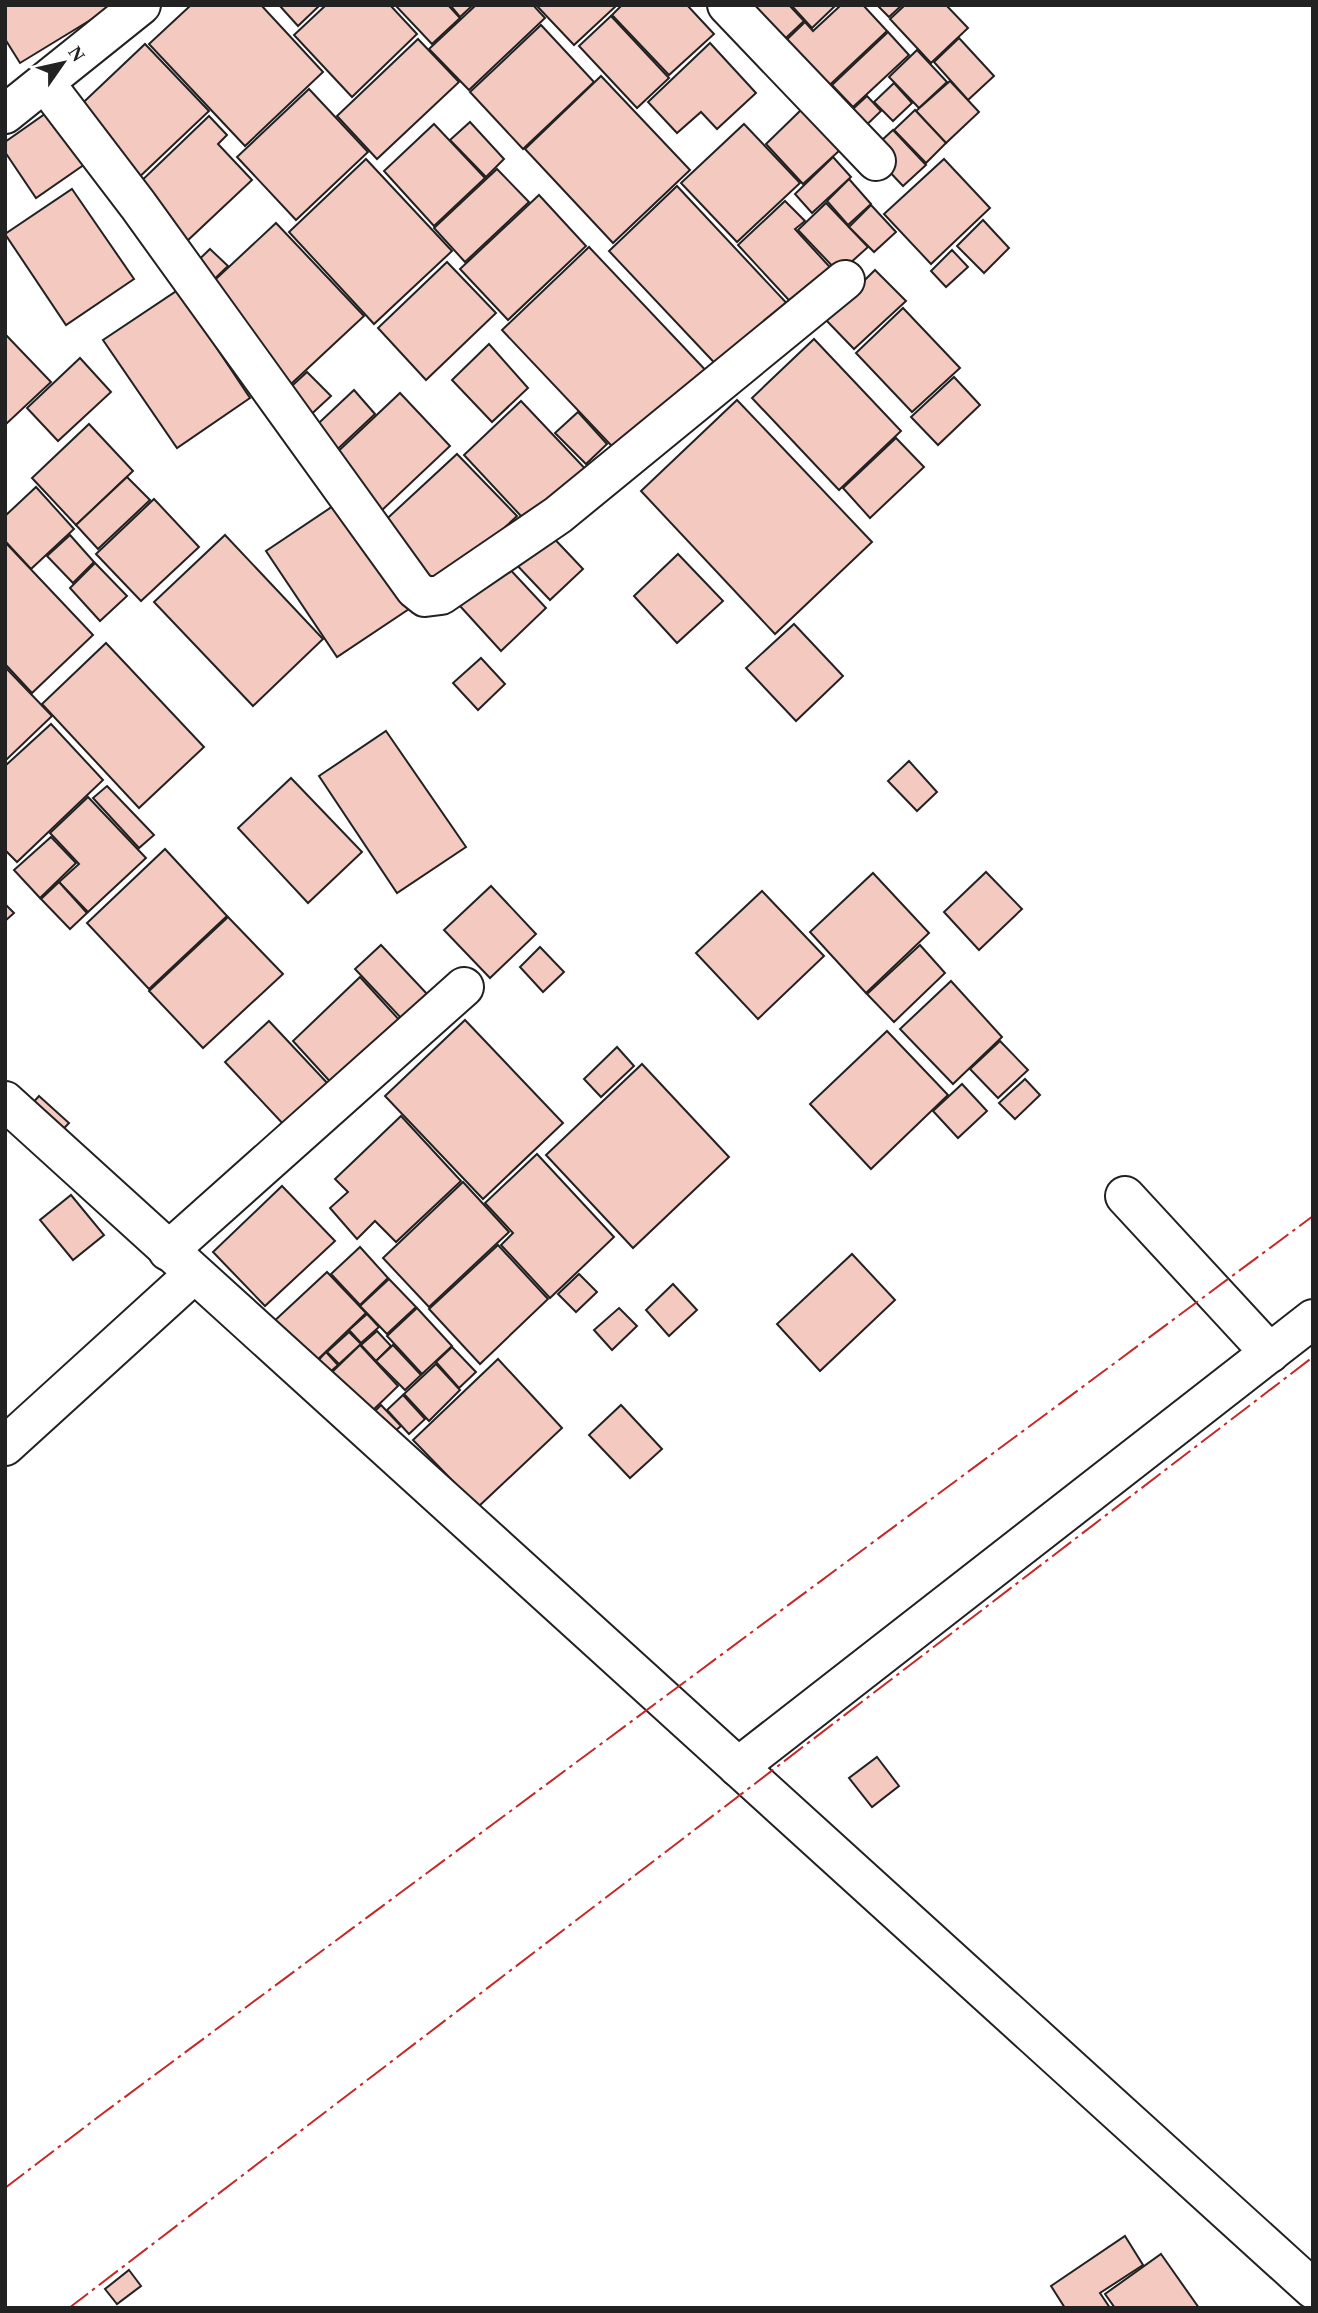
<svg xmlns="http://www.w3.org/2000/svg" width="1318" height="2313" viewBox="0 0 1318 2313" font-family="'Times New Roman',serif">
	<rect width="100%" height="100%" fill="#fff"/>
	<g fill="#f3c9c0" stroke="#222" stroke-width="2">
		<path d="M 5,5 L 115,5 L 20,63 L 5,39 Z"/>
		<path d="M 191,5 L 261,5 L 323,72 L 245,146 L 149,44 Z"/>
		<path d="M 279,5 L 320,5 L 298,26 Z"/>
		<path d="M 326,5 L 390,5 L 417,34 L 352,97 L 294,35 Z"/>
		<path d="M 448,5 L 460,18 L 432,44 L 396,6 Z"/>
		<path d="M 450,5 L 473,5 L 460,17 Z"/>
		<path d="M 476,5 L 533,5 L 545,18 L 469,90 L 429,49 Z"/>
		<path d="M 536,5 L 617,5 L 574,45 Z"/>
		<path d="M 622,5 L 687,5 L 714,34 L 669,75 L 612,15 Z"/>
		<path d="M 729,5 L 789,5 L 804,21 L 772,51 Z"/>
		<path d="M 791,5 L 836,5 L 812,28 Z"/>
		<path d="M 841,5 L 863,5 L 887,31 L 818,96 L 776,50 L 805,22 L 813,31 Z"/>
		<path d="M 877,5 L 902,5 L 889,17 Z"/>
		<path d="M 905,5 L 946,5 L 968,28 L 931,63 L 890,19 Z"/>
		<path d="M 611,16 L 669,78 L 637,108 L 579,46 Z"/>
		<path d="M 541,25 L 594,82 L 523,149 L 470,92 Z"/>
		<path d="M 888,32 L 909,55 L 853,107 L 832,85 Z"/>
		<path d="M 959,38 L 994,76 L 968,100 L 934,62 Z"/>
		<path d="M 418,39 L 459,82 L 377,159 L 337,116 Z"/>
		<path d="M 710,43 L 756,93 L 717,129 L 701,112 L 677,133 L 648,102 Z"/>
		<path d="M 145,44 L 209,111 L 133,183 L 70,115 Z"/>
		<path d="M 917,50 L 947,82 L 919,108 L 889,77 Z"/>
		<path d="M 601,76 L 690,170 L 613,243 L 525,149 Z"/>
		<path d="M 950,81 L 979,112 L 946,143 L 916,111 Z"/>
		<path d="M 894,83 L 912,103 L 893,121 L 874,102 Z"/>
		<path d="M 309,89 L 368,152 L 296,220 L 237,157 Z"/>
		<path d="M 867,96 L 881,111 L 855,136 L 841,120 Z"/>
		<path d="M 52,109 L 88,162 L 36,198 L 5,152 L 5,142 Z"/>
		<path d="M 802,109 L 840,150 L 803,184 L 766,144 Z"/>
		<path d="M 915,110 L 946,143 L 926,163 L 894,130 Z"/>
		<path d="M 209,116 L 227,135 L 218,144 L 252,180 L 186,242 L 135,187 Z"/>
		<path d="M 470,122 L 504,159 L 486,177 L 450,140 Z"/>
		<path d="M 434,124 L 485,178 L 434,226 L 384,171 Z"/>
		<path d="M 744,124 L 800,183 L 737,242 L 681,183 Z"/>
		<path d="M 893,130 L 926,165 L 903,186 L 870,151 Z"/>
		<path d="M 833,157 L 851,177 L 812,213 L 795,194 Z"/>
		<path d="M 366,159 L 452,251 L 374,324 L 289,232 Z"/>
		<path d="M 944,159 L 990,208 L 931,264 L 884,214 Z"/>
		<path d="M 497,169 L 529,202 L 465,262 L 434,228 Z"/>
		<path d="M 849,179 L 871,204 L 848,225 L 827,201 Z"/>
		<path d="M 677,186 L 793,310 L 725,374 L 609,251 Z"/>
		<path d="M 72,189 L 134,279 L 66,325 L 5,234 Z"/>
		<path d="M 539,195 L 586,246 L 508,320 L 460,269 Z"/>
		<path d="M 785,201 L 805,221 L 795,229 L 837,275 L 799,311 L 738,245 Z"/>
		<path d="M 826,203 L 868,247 L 839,273 L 798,230 Z"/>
		<path d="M 871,205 L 896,232 L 874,252 L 849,227 Z"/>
		<path d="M 983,220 L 1009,248 L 984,273 L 957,246 Z"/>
		<path d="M 276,223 L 364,316 L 291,384 L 203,291 Z"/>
		<path d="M 589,247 L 712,377 L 625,460 L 502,330 Z"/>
		<path d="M 210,249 L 228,266 L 204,289 L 187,271 Z"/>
		<path d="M 952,250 L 968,267 L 946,287 L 931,271 Z"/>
		<path d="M 447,262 L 496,313 L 426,380 L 378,328 Z"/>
		<path d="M 875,270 L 906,301 L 854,349 L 825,319 Z"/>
		<path d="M 178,290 L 250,398 L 177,448 L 103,340 Z"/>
		<path d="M 903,308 L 960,368 L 912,412 L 856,353 Z"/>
		<path d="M 5,334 L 51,382 L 5,425 Z"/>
		<path d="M 814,339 L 901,431 L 839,490 L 752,398 Z"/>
		<path d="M 489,344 L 528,388 L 492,422 L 452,380 Z"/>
		<path d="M 80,358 L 111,392 L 58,441 L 27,408 Z"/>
		<path d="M 307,372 L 331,396 L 305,420 L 282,395 Z"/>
		<path d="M 954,377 L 980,405 L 938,445 L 911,417 Z"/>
		<path d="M 354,390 L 375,414 L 327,459 L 306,435 Z"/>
		<path d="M 400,393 L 450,446 L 380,512 L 330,459 Z"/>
		<path d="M 737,400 L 872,542 L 775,634 L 641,491 Z"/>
		<path d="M 521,401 L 592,476 L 535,531 L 464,455 Z"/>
		<path d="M 578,412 L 607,444 L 586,464 L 555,433 Z"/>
		<path d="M 89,424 L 133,471 L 76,525 L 32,478 Z"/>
		<path d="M 896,438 L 924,467 L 870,518 L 843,488 Z"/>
		<path d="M 457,454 L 517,516 L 438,590 L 378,527 Z"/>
		<path d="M 127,477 L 150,500 L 98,549 L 76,525 Z"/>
		<path d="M 36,487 L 74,529 L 31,569 L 5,541 L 5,516 Z"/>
		<path d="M 345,498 L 418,603 L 337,657 L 266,551 Z"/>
		<path d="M 154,499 L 199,547 L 141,601 L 96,554 Z"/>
		<path d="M 546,530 L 583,569 L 550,600 L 513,561 Z"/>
		<path d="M 70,535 L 94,562 L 73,583 L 47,556 Z"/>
		<path d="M 225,535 L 323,639 L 253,706 L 154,602 Z"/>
		<path d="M 5,542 L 93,635 L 32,693 L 5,664 Z"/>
		<path d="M 678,554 L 723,601 L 677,643 L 634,596 Z"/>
		<path d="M 95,563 L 127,596 L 100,621 L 70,588 Z"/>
		<path d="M 505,564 L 546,608 L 501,651 L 460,606 Z"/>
		<path d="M 794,624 L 843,676 L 796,721 L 746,668 Z"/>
		<path d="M 106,643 L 204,747 L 139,808 L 42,704 Z"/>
		<path d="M 481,658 L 505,684 L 478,710 L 453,683 Z"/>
		<path d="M 6,668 L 52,716 L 5,761 L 5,670 Z"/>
		<path d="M 51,724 L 103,780 L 17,862 L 5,850 L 5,766 Z"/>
		<path d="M 386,731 L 466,847 L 397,893 L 319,776 Z"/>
		<path d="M 909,761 L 937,792 L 917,811 L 888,781 Z"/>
		<path d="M 291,778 L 362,852 L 308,903 L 238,828 Z"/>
		<path d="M 107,786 L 154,835 L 139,848 L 93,798 Z"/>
		<path d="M 88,797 L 146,858 L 88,912 L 59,882 L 79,864 L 50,833 Z"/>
		<path d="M 51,837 L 76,863 L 40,898 L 14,870 Z"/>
		<path d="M 165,849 L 227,916 L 149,989 L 87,923 Z"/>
		<path d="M 986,872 L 1022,909 L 979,950 L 944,912 Z"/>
		<path d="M 873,873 L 929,933 L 866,993 L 810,932 Z"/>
		<path d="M 59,882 L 87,913 L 70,929 L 41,899 Z"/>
		<path d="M 491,886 L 536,934 L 490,978 L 444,930 Z"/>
		<path d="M 762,891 L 824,956 L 758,1019 L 696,953 Z"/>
		<path d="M 5,904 L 14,913 L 5,921 Z"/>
		<path d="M 228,917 L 283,974 L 203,1048 L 149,991 Z"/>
		<path d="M 381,945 L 428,995 L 402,1019 L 355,969 Z"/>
		<path d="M 920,945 L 945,973 L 894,1022 L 867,994 Z"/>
		<path d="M 540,947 L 564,972 L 543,992 L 520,967 Z"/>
		<path d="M 360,977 L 402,1023 L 335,1087 L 293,1041 Z"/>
		<path d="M 951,981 L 1002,1037 L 953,1084 L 900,1029 Z"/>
		<path d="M 465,1020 L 563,1123 L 483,1199 L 385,1096 Z"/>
		<path d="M 269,1021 L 330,1086 L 286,1127 L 225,1062 Z"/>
		<path d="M 887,1031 L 948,1095 L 871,1169 L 810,1104 Z"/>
		<path d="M 1000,1041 L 1028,1070 L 998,1098 L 970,1069 Z"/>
		<path d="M 617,1047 L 634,1066 L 601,1097 L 584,1079 Z"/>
		<path d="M 642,1064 L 729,1157 L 633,1248 L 546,1155 Z"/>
		<path d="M 1025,1079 L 1040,1095 L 1015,1119 L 999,1103 Z"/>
		<path d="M 962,1084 L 987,1111 L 958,1138 L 933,1111 Z"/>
		<path d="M 39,1096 L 69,1123 L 54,1139 L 24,1113 Z"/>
		<path d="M 401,1116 L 461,1181 L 396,1242 L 375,1221 L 357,1239 L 330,1208 L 348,1192 L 335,1179 Z"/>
		<path d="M 537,1154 L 614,1237 L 550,1298 L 501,1245 L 513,1233 L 485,1203 Z"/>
		<path d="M 463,1182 L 509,1232 L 429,1307 L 383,1258 Z"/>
		<path d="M 282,1186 L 335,1241 L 265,1306 L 213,1252 Z"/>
		<path d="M 71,1195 L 104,1235 L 73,1260 L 40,1220 Z"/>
		<path d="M 498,1245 L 548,1299 L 480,1364 L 429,1309 Z"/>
		<path d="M 360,1247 L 388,1278 L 360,1305 L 331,1274 Z"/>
		<path d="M 852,1254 L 895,1300 L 820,1371 L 777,1324 Z"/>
		<path d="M 327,1272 L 366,1313 L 310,1367 L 271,1324 Z"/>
		<path d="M 579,1274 L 597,1292 L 576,1312 L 558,1294 Z"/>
		<path d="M 389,1279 L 416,1307 L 387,1334 L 360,1306 Z"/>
		<path d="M 673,1284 L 697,1310 L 669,1336 L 646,1310 Z"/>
		<path d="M 417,1308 L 452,1346 L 422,1374 L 387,1336 Z"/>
		<path d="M 619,1308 L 637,1326 L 612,1350 L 594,1330 Z"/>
		<path d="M 367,1314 L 379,1327 L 361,1343 L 349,1330 Z"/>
		<path d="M 377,1331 L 391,1346 L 376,1361 L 361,1345 Z"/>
		<path d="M 349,1332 L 361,1344 L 339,1364 L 327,1352 Z"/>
		<path d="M 360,1345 L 398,1386 L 369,1414 L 330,1374 Z"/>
		<path d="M 393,1345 L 421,1375 L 405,1390 L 376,1361 Z"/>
		<path d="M 452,1347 L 476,1372 L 459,1388 L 436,1362 Z"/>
		<path d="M 326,1352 L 338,1365 L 323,1378 L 312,1367 Z"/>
		<path d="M 498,1359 L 562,1428 L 478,1507 L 413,1440 Z"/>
		<path d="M 436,1364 L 460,1390 L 429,1421 L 404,1394 Z"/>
		<path d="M 403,1395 L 425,1419 L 409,1434 L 387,1410 Z"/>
		<path d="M 381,1405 L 401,1426 L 387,1438 L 368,1418 Z"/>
		<path d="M 621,1405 L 662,1449 L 630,1478 L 589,1435 Z"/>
		<path d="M 877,1757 L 899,1786 L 872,1807 L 849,1778 Z"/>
		<path d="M 1125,2236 L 1143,2265 L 1100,2293 L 1110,2308 L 1065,2308 L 1051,2286 Z"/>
		<path d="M 1161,2254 L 1199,2308 L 1115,2308 L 1105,2294 Z"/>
		<path d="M 129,2270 L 141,2286 L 117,2304 L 105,2289 Z"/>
	</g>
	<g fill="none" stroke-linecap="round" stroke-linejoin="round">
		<defs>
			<g id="minor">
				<path d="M 727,5 L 876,161"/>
				<path d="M 45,83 L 138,205 L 415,589 L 425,597 L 441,595 L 558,515 L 845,280"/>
				<path d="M 5,114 L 141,5"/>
				<path d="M 5,1101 L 1313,2289"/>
				<path d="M 1125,1196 L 1270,1353"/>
				<path d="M 168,1251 L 464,987"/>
				<path d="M 5,1446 L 194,1274"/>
				<path d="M 738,1767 L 1313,1319"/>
			</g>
		</defs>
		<use href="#minor" stroke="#222" stroke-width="42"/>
		<use href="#minor" stroke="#fff" stroke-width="38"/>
		<g stroke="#c62828" stroke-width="2" stroke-dasharray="24 5 3.5 5" stroke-linecap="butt">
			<path d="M 5,2188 L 102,2114 L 1313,1216"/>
			<path d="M 69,2308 L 1313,1357"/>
		</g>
	</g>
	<rect width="1318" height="2313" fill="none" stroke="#222222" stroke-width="14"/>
	<g transform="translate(63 63) rotate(56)" stroke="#ffffff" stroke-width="5" paint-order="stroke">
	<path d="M0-5L12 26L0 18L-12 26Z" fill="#222222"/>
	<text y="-10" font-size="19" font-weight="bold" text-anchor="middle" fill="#222222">N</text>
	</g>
</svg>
